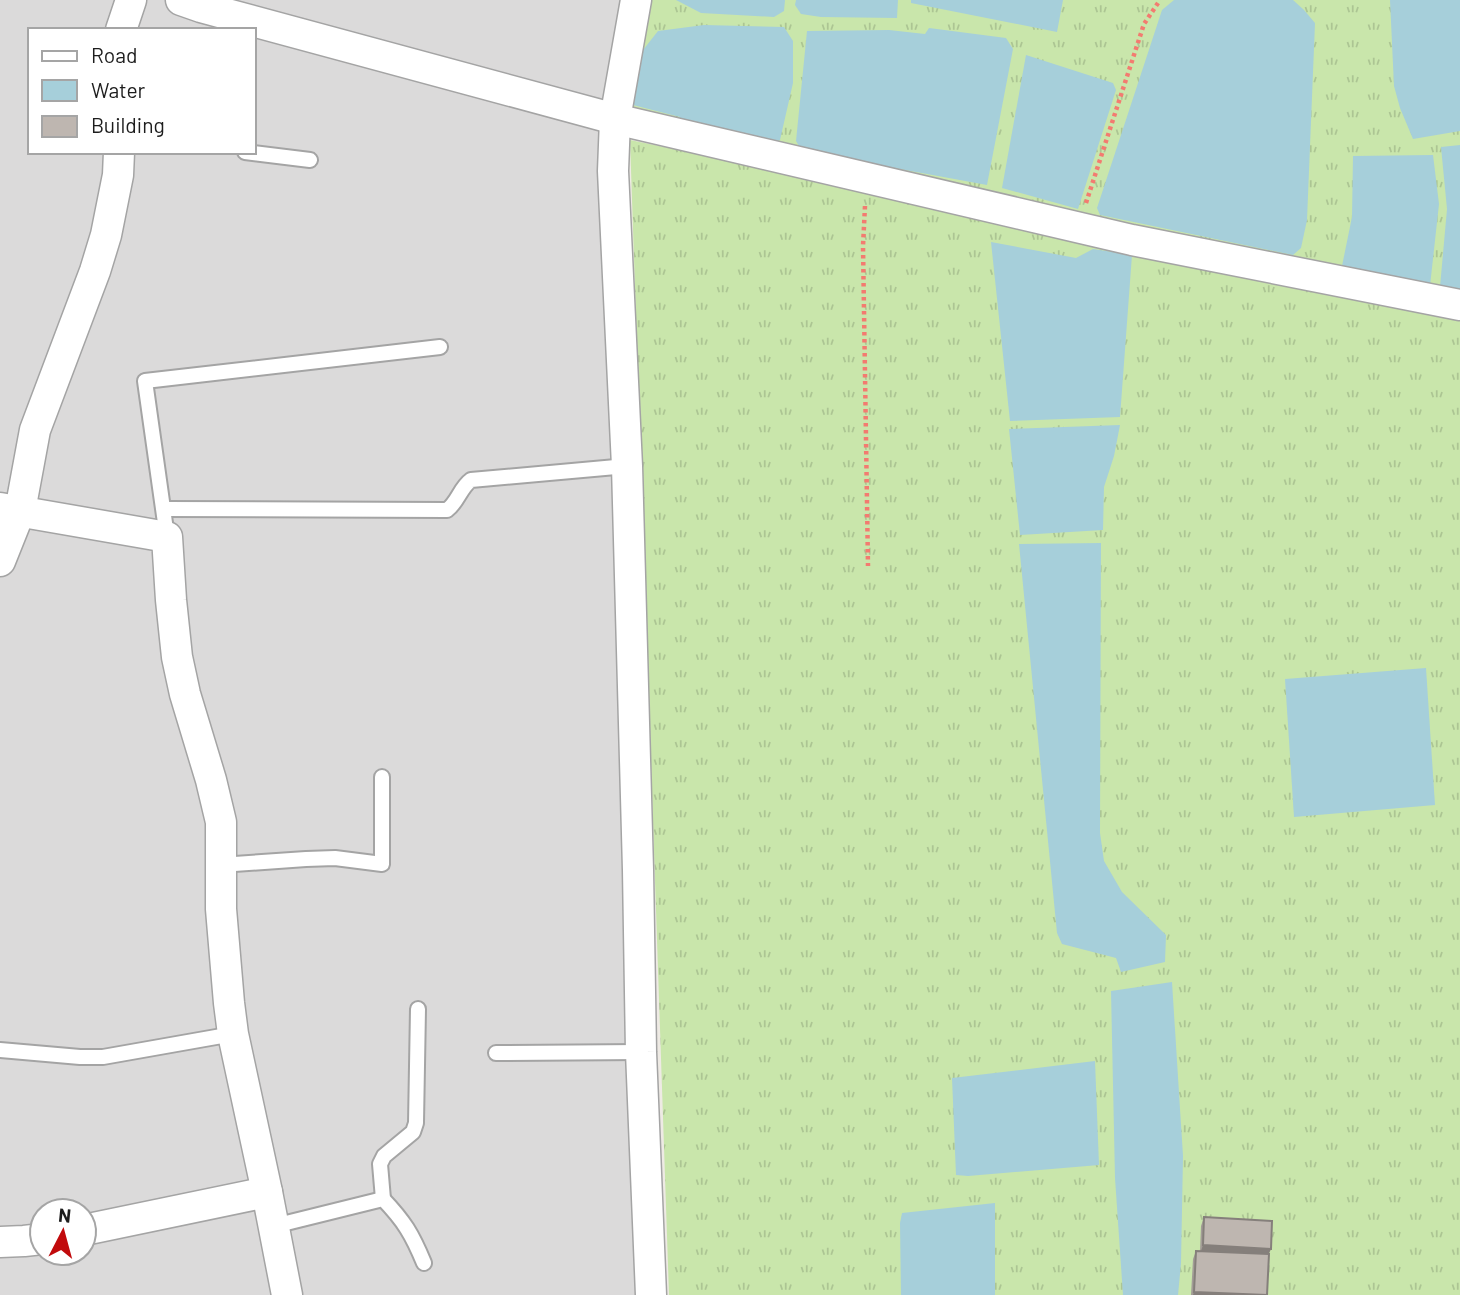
<svg xmlns="http://www.w3.org/2000/svg" width="1460" height="1295" viewBox="0 0 1460 1295" font-family="Barlow,sans-serif">
	<defs>
		<pattern id="grass-tufts" width="24" height="20" patternUnits="userSpaceOnUse" patternTransform="scale(1.75)"><rect width="24" height="20" fill="#c9e6ab"/><path d="M3 7l-1-3M5 7V3M7 7l1-3M15 17l-1-3M17 17v-4M19 17l1-3" fill="none" stroke="#acc593"/></pattern>
	</defs>
	<rect width="100%" height="100%" fill="#eeeae4"/>
	<path fill="#dbdada" fill-rule="evenodd" d="M 0,0 L 624,0 L 641,1295 L 0,1295 ZM 30,30 L 254,30 L 254,152 L 30,152 ZM 42,1211 L 84,1211 L 84,1253 L 42,1253 Z"/>
	<g fill="url(#grass-tufts)">
		<path d="M 642,0 L 1460,0 L 1460,297 L 622,115 Z"/>
		<path d="M 630,140 L 876,190 L 1460,313 L 1460,1295 L 669,1295 Z"/>
	</g>
	<g fill="#a6cfda">
		<path d="M 676,0 L 785,0 L 784,11 L 774,17 L 701,13 Z"/>
		<path d="M 796,0 L 898,0 L 897,18 L 821,17 L 801,14 L 795,5 Z"/>
		<path d="M 911,0 L 1063,0 L 1057,32 L 911,3 Z"/>
		<path d="M 1174,0 L 1293,0 L 1304,10 L 1315,23 L 1307,220 L 1301,248 L 1293,255 L 1100,215 L 1097,208 L 1162,10 Z"/>
		<path d="M 1390,0 L 1460,0 L 1460,131 L 1413,139 L 1400,108 L 1394,86 Z"/>
		<path d="M 704,25 L 784,27 L 793,41 L 793,83 L 780,140 L 770,144 L 680,123 L 680,117 L 633,105 L 636,59 L 658,31 Z"/>
		<path d="M 929,28 L 1006,38 L 1013,49 L 987,185 L 802,151 L 796,141 L 807,31 L 889,30 L 925,34 Z"/>
		<path d="M 1026,55 L 1113,83 L 1116,90 L 1078,209 L 1002,188 Z"/>
		<path d="M 1460,145 L 1460,291 L 1440,287 L 1447,209 L 1441,147 Z"/>
		<path d="M 1433,155 L 1439,204 L 1430,286 L 1342,266 L 1352,217 L 1353,156 Z"/>
		<path d="M 991,242 L 1076,258 L 1093,249 L 1132,255 L 1120,417 L 1010,421 Z"/>
		<path d="M 1120,425 L 1114,456 L 1104,487 L 1103,530 L 1020,535 L 1009,429 Z"/>
		<path d="M 1101,543 L 1100,833 L 1104,861 L 1122,892 L 1166,935 L 1165,962 L 1121,972 L 1116,958 L 1062,944 L 1057,933 L 1019,544 Z"/>
		<path d="M 1426,668 L 1435,805 L 1294,817 L 1285,679 Z"/>
		<path d="M 1172,982 L 1183,1156 L 1181,1263 L 1178,1295 L 1123,1295 L 1115,1178 L 1111,991 Z"/>
		<path d="M 1095,1061 L 1099,1165 L 968,1176 L 956,1175 L 952,1078 Z"/>
		<path d="M 995,1203 L 995,1295 L 901,1295 L 900,1223 L 902,1213 Z"/>
	</g>
	<g fill="none" stroke-linecap="round" stroke-linejoin="round">
		<defs>
			<g id="service">
				<path d="M 245,152 L 310,160"/>
				<path d="M 164,509 L 447,510 C 458,502 460,488 471,480 L 627,466"/>
				<path d="M 167,537 L 145,381 L 440,347"/>
				<path d="M 220,865 L 306,859 L 335,858 L 382,864 L 382,777"/>
				<path d="M 0,1050 L 80,1057 L 103,1057 L 233,1034"/>
				<path d="M 496,1053 L 641,1052"/>
				<path d="M 383,1199 L 380,1164 L 384,1156 L 413,1132 L 416,1123 L 418,1009"/>
				<path d="M 274,1226 L 383,1199 C 404,1221 412,1234 424,1263"/>
			</g>
			<g id="minor">
				<path d="M 181,0 L 201,7 L 615,119 L 1132,240 L 1460,305"/>
				<path d="M 636,0 L 615,119 L 613,171 L 627,466 L 638,870 L 641,1052 L 651,1295"/>
				<path d="M 121,30 L 131,0"/>
				<path d="M 0,508 L 167,537 L 171,600 L 177,657 L 185,694 L 211,780 L 221,822 L 221,909 L 229,1003 L 233,1034 L 267,1192 L 287,1295"/>
				<path d="M 0,561 L 20,511 L 35,430 L 95,271 L 106,235 L 118,175 L 119,152"/>
				<path d="M 84,1230 L 267,1192"/>
				<path d="M 0,1242 L 24,1241 L 42,1239"/>
			</g>
		</defs>
		<use href="#service" stroke="#a4a4a4" stroke-width="18"/>
		<use href="#minor" stroke="#a4a4a4" stroke-width="33"/>
		<g stroke="#f37b70" stroke-width="4.5" stroke-dasharray="3.5 3.5" stroke-linecap="butt">
			<path d="M 1086,203 L 1144,24 L 1160,0"/>
			<path d="M 865,206 L 863,246 L 868,566"/>
		</g>
		<use href="#service" stroke="#fff" stroke-width="14"/>
		<use href="#minor" stroke="#fff" stroke-width="30"/>
	</g>
	<path fill="#a39d97" d="M 1204,1217 L 1269,1254 L 1267,1295 L 1191,1295 L 1193,1259 L 1196,1251 L 1200,1251 L 1201,1226 Z"/>
	<g fill="#857f7b">
		<path d="M 1203,1245 L 1271,1249 L 1267,1258 L 1200,1254 Z"/>
		<path d="M 1194,1292 L 1248,1295 L 1193,1295 Z"/>
	</g>
	<g fill="#beb6b0" stroke="#857f7b" stroke-width="2">
		<path d="M 1204,1217 L 1272,1221 L 1271,1249 L 1203,1245 Z"/>
		<path d="M 1196,1251 L 1269,1254 L 1267,1295 L 1194,1292 Z"/>
	</g>
	<rect x="28" y="28" width="228" height="126" fill="#ffffff" stroke="#a5a5a5" stroke-width="2"/>
	<rect x="42" y="51" width="35" height="10" fill="#ffffff" stroke="#a5a5a5" stroke-width="2"/>
	<text x="91" y="63" font-size="21" fill="#1d1d1d">Road</text>
	<rect x="42" y="80" width="35" height="21" fill="#a6cfda" stroke="#a5a5a5" stroke-width="2"/>
	<text x="91" y="98" font-size="21" fill="#1d1d1d">Water</text>
	<rect x="42" y="116" width="35" height="21" fill="#beb6b0" stroke="#a5a5a5" stroke-width="2"/>
	<text x="91" y="133" font-size="21" fill="#1d1d1d">Building</text>
	<g transform="translate(63 1232) rotate(6)"><circle r="33" fill="#ffffff" stroke="#a5a5a5" stroke-width="2"/>
	<path d="M0-5L12 26L0 18L-12 26Z" fill="#c10a0c"/>
	<text y="-10" font-size="19" font-weight="bold" text-anchor="middle" fill="#1d1d1d">N</text>
	</g>
</svg>
